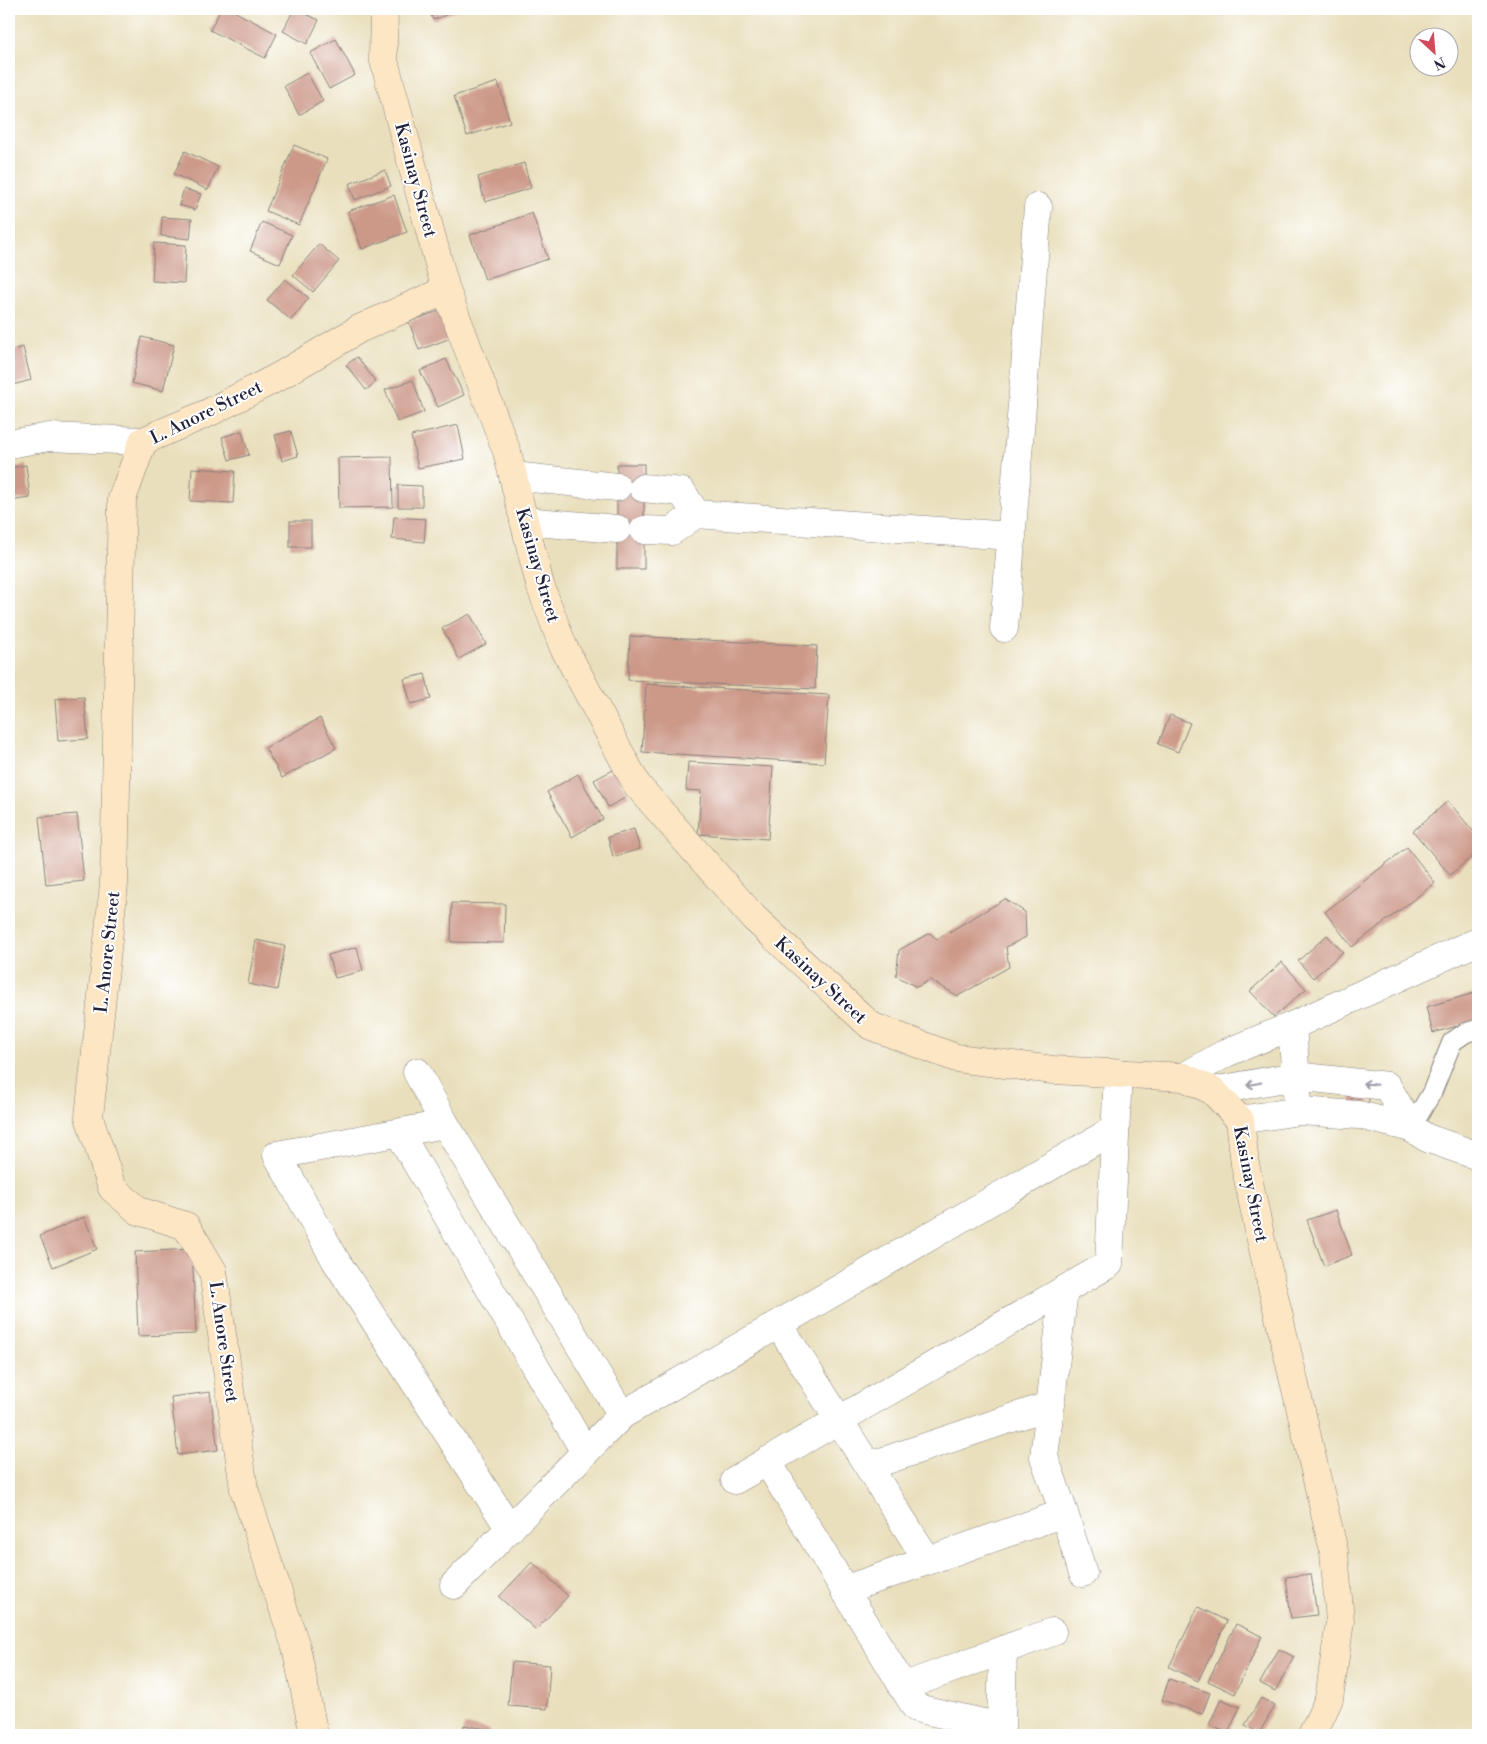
<svg xmlns="http://www.w3.org/2000/svg" width="1487" height="1744" viewBox="0 0 1487 1744" font-family="'Libre Bodoni',serif">
	<rect width="100%" height="100%" fill="#fff"/>
	<filter id="ink" filterUnits="userSpaceOnUse"><feTurbulence type="fractalNoise" baseFrequency=".02" numOctaves="2"/><feDisplacementMap in="SourceGraphic" scale="10" xChannelSelector="R" yChannelSelector="G"/><feConvolveMatrix kernelMatrix="1 2 1 2 8 2 1 2 1" color-interpolation-filters="sRGB"/></filter>
	<filter id="wash" filterUnits="userSpaceOnUse"><feTurbulence type="fractalNoise" baseFrequency=".0096" numOctaves="4" result="noise"/><feDisplacementMap in="SourceGraphic" scale="20" xChannelSelector="R" yChannelSelector="G"/><feGaussianBlur stdDeviation="1.12" result="paint"/><feColorMatrix in="noise" values="0 0 0 0 0 0 0 0 0 0 0 0 0 0 0 0 0 1.4 0 .05"/><feComposite in="paint" operator="in"/></filter>
	<g filter="url(#wash)">
		<rect width="100%" height="100%" fill="#e9dfbc"/>
		<g id="blocks">
			<g fill="#cc9888">
				<path d="M 221,9 L 230,9 L 277,34 L 265,58 L 210,30 Z"/>
				<path d="M 294,9 L 319,20 L 307,44 L 283,31 Z"/>
				<path d="M 429,9 L 461,9 L 433,20 Z"/>
				<path d="M 336,39 L 355,75 L 329,89 L 310,53 Z"/>
				<path d="M 307,73 L 323,101 L 299,115 L 284,86 Z"/>
				<path d="M 498,82 L 510,122 L 467,136 L 454,96 Z"/>
				<path d="M 294,145 L 327,159 L 299,225 L 266,211 Z"/>
				<path d="M 185,151 L 218,167 L 208,190 L 174,174 Z"/>
				<path d="M 524,163 L 531,188 L 485,202 L 478,177 Z"/>
				<path d="M 385,170 L 391,186 L 355,200 L 349,184 Z"/>
				<path d="M 184,189 L 201,194 L 195,210 L 179,205 Z"/>
				<path d="M 394,195 L 407,232 L 362,249 L 348,211 Z"/>
				<path d="M 532,213 L 548,259 L 485,280 L 470,235 Z"/>
				<path d="M 162,217 L 192,219 L 190,239 L 161,236 Z"/>
				<path d="M 262,222 L 292,235 L 280,264 L 250,251 Z"/>
				<path d="M 154,243 L 186,245 L 184,283 L 152,281 Z"/>
				<path d="M 319,244 L 339,261 L 313,292 L 293,275 Z"/>
				<path d="M 285,279 L 309,298 L 291,320 L 267,300 Z"/>
				<path d="M 441,310 L 451,338 L 419,350 L 409,322 Z"/>
				<path d="M 142,337 L 174,345 L 163,391 L 132,383 Z"/>
				<path d="M 23,347 L 31,380 L 9,386 L 9,351 Z"/>
				<path d="M 357,357 L 376,382 L 366,390 L 346,365 Z"/>
				<path d="M 446,359 L 464,395 L 438,407 L 420,371 Z"/>
				<path d="M 413,380 L 424,412 L 397,422 L 385,390 Z"/>
				<path d="M 458,425 L 465,459 L 418,468 L 411,436 Z"/>
				<path d="M 242,431 L 249,455 L 229,460 L 222,437 Z"/>
				<path d="M 291,431 L 298,456 L 282,461 L 275,435 Z"/>
				<path d="M 392,457 L 393,507 L 339,508 L 338,458 Z"/>
				<rect x="617" y="464" width="27" height="105"/>
				<path d="M 26,465 L 30,498 L 9,501 L 9,468 Z"/>
				<path d="M 192,468 L 235,471 L 233,503 L 190,501 Z"/>
				<path d="M 398,485 L 422,486 L 422,507 L 398,507 Z"/>
				<path d="M 394,517 L 426,519 L 424,542 L 392,539 Z"/>
				<rect x="290" y="521" width="21" height="26"/>
				<path d="M 470,614 L 486,644 L 459,659 L 442,628 Z"/>
				<path d="M 630,636 L 817,646 L 815,689 L 628,680 Z"/>
				<path d="M 425,674 L 431,699 L 411,704 L 404,679 Z"/>
				<path d="M 646,684 L 829,695 L 824,763 L 642,752 Z"/>
				<path d="M 84,697 L 88,739 L 58,741 L 55,699 Z"/>
				<path d="M 1170,715 L 1190,723 L 1178,752 L 1158,744 Z"/>
				<path d="M 320,718 L 336,748 L 282,778 L 265,748 Z"/>
				<path d="M 688,762 L 773,767 L 768,839 L 698,834 L 701,791 L 686,790 Z"/>
				<path d="M 615,769 L 629,796 L 608,807 L 594,780 Z"/>
				<path d="M 578,774 L 603,819 L 572,837 L 547,792 Z"/>
				<path d="M 1448,801 L 1478,837 L 1478,852 L 1450,875 L 1413,831 Z"/>
				<path d="M 77,814 L 84,881 L 46,885 L 39,817 Z"/>
				<path d="M 634,829 L 640,849 L 613,857 L 608,837 Z"/>
				<path d="M 1407,847 L 1435,883 L 1352,947 L 1325,912 Z"/>
				<path d="M 1005,899 L 1025,912 L 1026,937 L 1006,947 L 1009,967 L 958,996 L 930,980 L 917,987 L 896,976 L 899,950 L 930,933 L 937,939 Z"/>
				<path d="M 452,903 L 505,904 L 504,943 L 451,942 Z"/>
				<path d="M 1327,935 L 1343,952 L 1313,978 L 1298,961 Z"/>
				<path d="M 256,940 L 285,946 L 277,990 L 248,984 Z"/>
				<path d="M 357,947 L 363,971 L 335,978 L 328,955 Z"/>
				<path d="M 1282,962 L 1306,989 L 1274,1017 L 1250,991 Z"/>
				<path d="M 1478,992 L 1478,1020 L 1433,1033 L 1426,1007 Z"/>
				<path d="M 1354,1088 L 1371,1091 L 1367,1109 L 1350,1105 Z"/>
				<path d="M 1336,1210 L 1352,1255 L 1324,1266 L 1307,1220 Z"/>
				<path d="M 84,1217 L 97,1249 L 53,1267 L 40,1236 Z"/>
				<path d="M 192,1249 L 196,1334 L 138,1336 L 135,1252 Z"/>
				<path d="M 210,1392 L 218,1450 L 178,1455 L 171,1397 Z"/>
				<path d="M 532,1562 L 568,1596 L 536,1630 L 499,1597 Z"/>
				<path d="M 1311,1574 L 1317,1615 L 1291,1618 L 1286,1577 Z"/>
				<path d="M 1198,1607 L 1227,1621 L 1198,1681 L 1169,1667 Z"/>
				<path d="M 1236,1624 L 1262,1636 L 1235,1694 L 1208,1681 Z"/>
				<path d="M 1279,1649 L 1294,1657 L 1275,1691 L 1260,1683 Z"/>
				<path d="M 512,1662 L 550,1665 L 547,1709 L 508,1706 Z"/>
				<path d="M 1169,1679 L 1210,1693 L 1202,1714 L 1162,1700 Z"/>
				<path d="M 1261,1698 L 1275,1706 L 1259,1733 L 1245,1725 Z"/>
				<path d="M 1221,1699 L 1240,1707 L 1228,1733 L 1209,1725 Z"/>
				<path d="M 464,1725 L 490,1730 L 489,1735 L 462,1735 Z"/>
			</g>
		</g>
	</g>
	<g filter="url(#ink)">
		<use href="#blocks" fill-opacity="0" stroke="#86807c" stroke-width="1"/>
		<g fill="none" stroke-linecap="round" stroke-linejoin="round">
			<defs>
				<path id="lane" d="M 1411,1128 L 1432,1092 L 1452,1042 L 1465,1033 L 1478,1029"/>
				<g id="street">
					<path d="M 9,444 L 49,437 L 143,441"/>
					<path d="M 513,476 L 617,487"/>
					<path d="M 643,488 L 682,492 L 696,514"/>
					<path d="M 524,521 L 617,529"/>
					<path d="M 644,530 L 672,531 L 696,514 L 1012,536"/>
					<path d="M 1004,628 L 1038,207"/>
					<path d="M 1292,1026 L 1297,1094"/>
					<path d="M 417,1072 L 445,1124 L 622,1415"/>
					<path d="M 1184,1077 L 1226,1053 L 1292,1026 L 1465,947 L 1478,942"/>
					<path d="M 1213,1091 L 1295,1076 L 1387,1086 L 1411,1128"/>
					<path d="M 1240,1120 L 1299,1111 L 1359,1115 L 1411,1128 L 1427,1138 L 1478,1156"/>
					<path d="M 445,1124 L 277,1155 L 336,1261 L 510,1529"/>
					<path d="M 399,1133 L 585,1452"/>
					<path d="M 1064,1290 L 1044,1457 L 1064,1513 L 1083,1573"/>
					<path d="M 779,1325 L 928,1561"/>
					<path d="M 767,1461 L 916,1708 L 1001,1727 L 1003,1650"/>
					<path d="M 869,1466 L 1051,1405"/>
					<path d="M 735,1480 L 1109,1264 L 1118,1073"/>
					<path d="M 454,1585 L 622,1415 L 1115,1129"/>
					<path d="M 844,1590 L 1064,1513"/>
					<path d="M 902,1687 L 1052,1632"/>
				</g>
				<g id="secondary">
					<path d="M 384,9 L 383,57 L 446,290 L 507,452 L 540,585 L 563,646 L 637,785 L 754,918 L 871,1026 L 956,1058 L 1053,1070 L 1184,1077 L 1213,1091 L 1240,1120 L 1245,1164 L 1261,1240 L 1334,1552 L 1340,1621 L 1329,1699 L 1312,1735"/>
					<path d="M 314,1735 L 296,1647 L 244,1489 L 213,1271 L 186,1226 L 139,1211 L 112,1188 L 89,1117 L 114,884 L 122,499 L 143,441 L 208,413 L 278,377 L 359,329 L 446,290"/>
				</g>
			</defs>
			<use href="#lane" stroke="#86807c" stroke-width="21"/>
			<use href="#street" stroke="#86807c" stroke-width="29"/>
			<use href="#secondary" stroke="#86807c" stroke-width="29"/>
			<use href="#lane" stroke="#fff" stroke-width="19"/>
			<use href="#street" stroke="#fff" stroke-width="28"/>
			<use href="#secondary" stroke="#fce6c4" stroke-width="28"/>
		</g>
		<defs><path id="oneway-shaft" d="M-6 0H5M1.5-3L5.5 0L1.5 3" fill="none" stroke-width="1.6" stroke-linecap="round" stroke-linejoin="round" transform="scale(1.25)"/></defs>
		<g stroke="#9c9ca7">
			<use href="#oneway-shaft" transform="translate(1254 1084) rotate(169)"/>
			<use href="#oneway-shaft" transform="translate(1370 1084) rotate(-174)"/>
		</g>
	</g>
	<g text-anchor="middle" stroke-width="4" stroke-linejoin="round" paint-order="stroke">
		<g font-size="18" fill="#22223b" stroke="#fff">
			<text transform="translate(416 180) rotate(75)" y="6">Kasinay Street</text>
			<text transform="translate(206 412) rotate(-26)" y="6">L. Anore Street</text>
			<text transform="translate(538 565) rotate(74)" y="6">Kasinay Street</text>
			<text transform="translate(107 952) rotate(-84)" y="6">L. Anore Street</text>
			<text transform="translate(821 980) rotate(43)" y="6">Kasinay Street</text>
			<text transform="translate(1251 1184) rotate(79)" y="6">Kasinay Street</text>
			<text transform="translate(224 1342) rotate(82)" y="6">L. Anore Street</text>
		</g>
	</g>
	<rect width="1487" height="1744" fill="none" stroke="#fff" stroke-width="30"/>
	<g transform="translate(1434 52) rotate(154)"><circle r="24" fill="#ffffff" stroke="#a7a7b1"/>
	<path d="M0-4L9 19L0 12L-9 19Z" fill="#d1495b"/>
	<text y="-8" font-size="14" font-weight="bold" text-anchor="middle" fill="#22223b">N</text>
	</g>
</svg>
